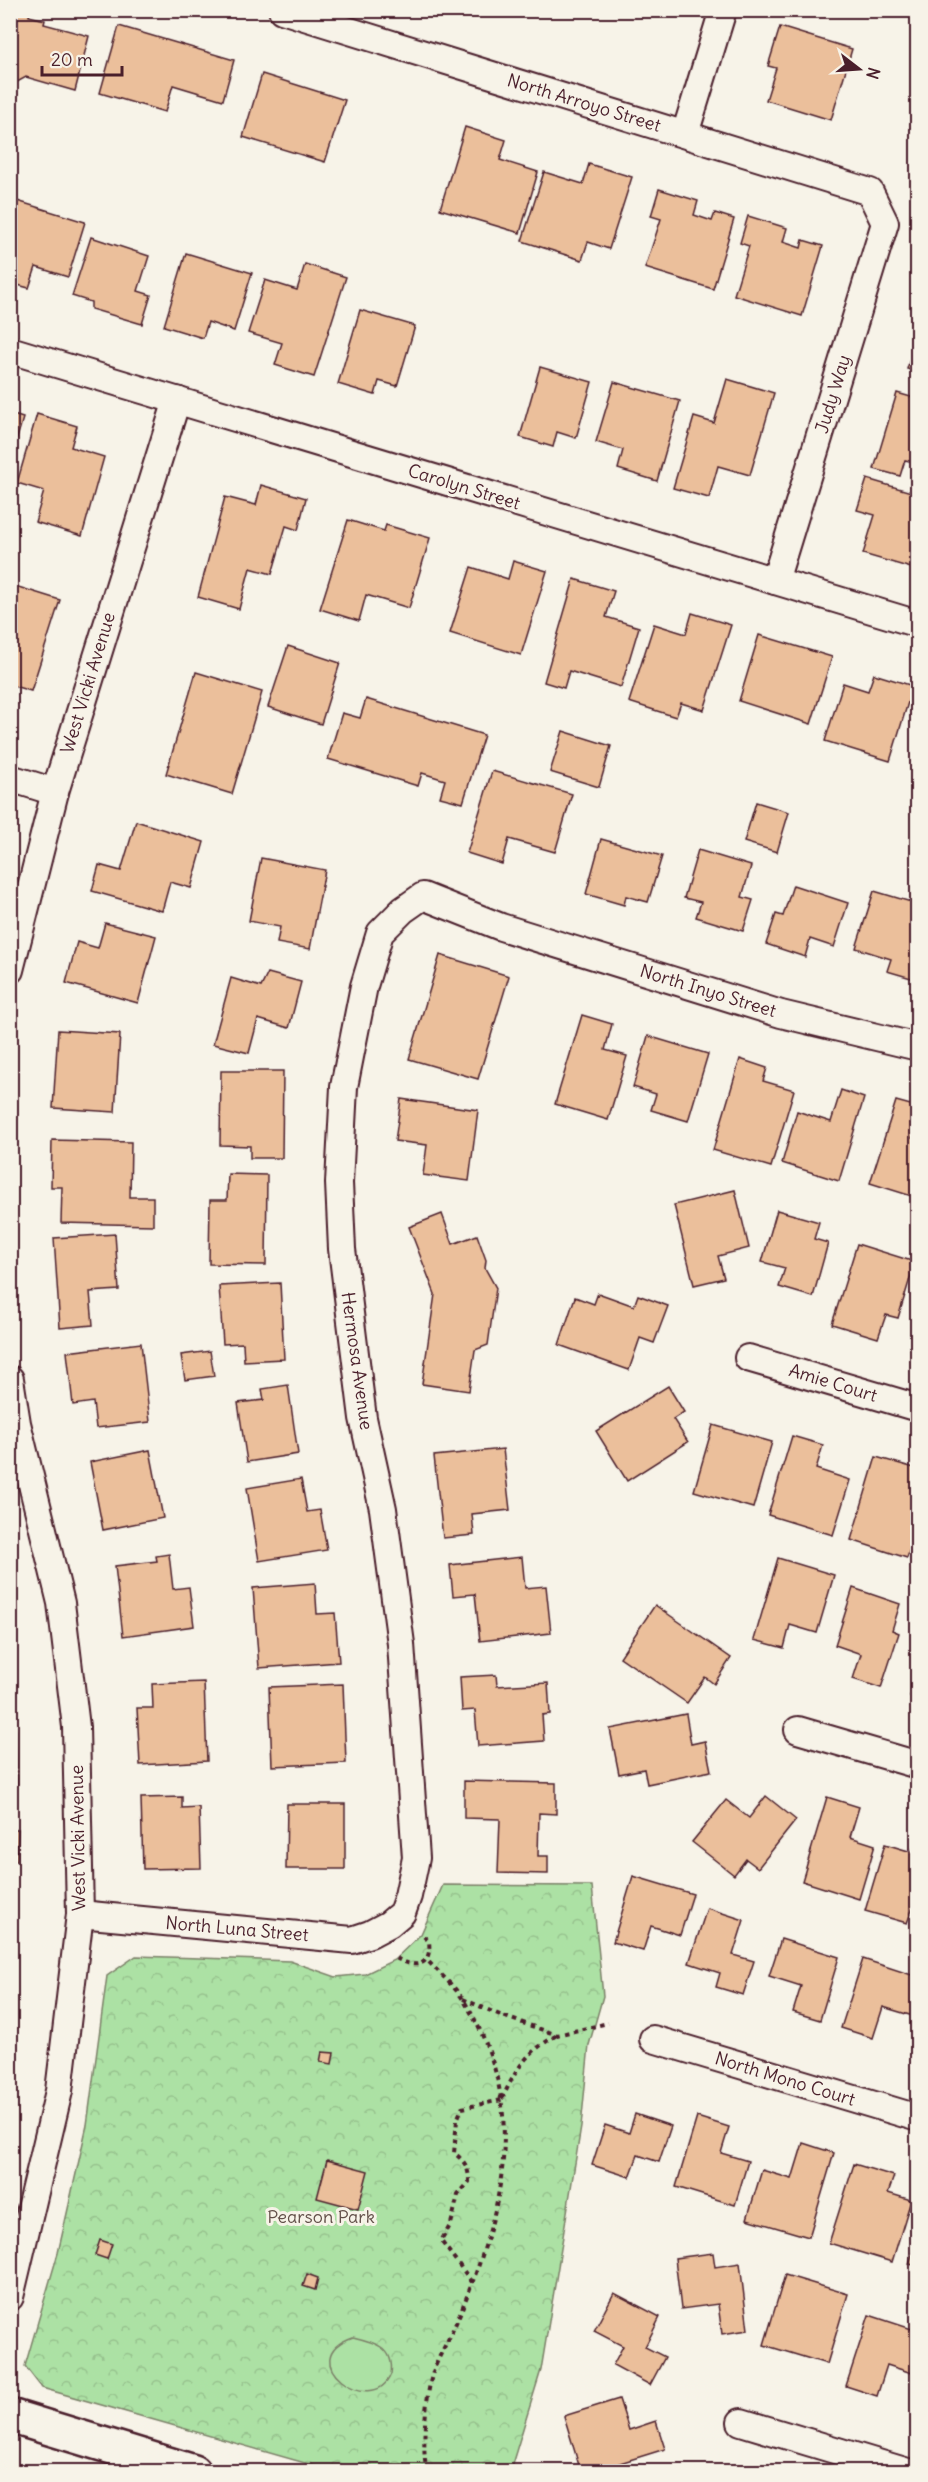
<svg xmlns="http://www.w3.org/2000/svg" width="928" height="2482" viewBox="0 0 928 2482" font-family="Delius,sans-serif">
	<defs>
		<pattern id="park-crowns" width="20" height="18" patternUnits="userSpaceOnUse" patternTransform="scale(1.5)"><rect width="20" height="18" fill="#ace1a4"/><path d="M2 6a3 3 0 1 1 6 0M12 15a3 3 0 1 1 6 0" fill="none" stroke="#96c18d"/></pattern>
	</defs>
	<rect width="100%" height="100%" fill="#f7f3e8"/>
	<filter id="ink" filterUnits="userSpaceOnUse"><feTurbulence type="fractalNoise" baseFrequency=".0167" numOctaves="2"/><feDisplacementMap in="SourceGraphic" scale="12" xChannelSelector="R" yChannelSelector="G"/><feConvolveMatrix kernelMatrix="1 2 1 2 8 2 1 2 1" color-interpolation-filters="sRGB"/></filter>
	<g filter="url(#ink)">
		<path fill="url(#park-crowns)" stroke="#7b8068" stroke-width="1.5" d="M 443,1885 L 592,1886 L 603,1996 L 589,2045 L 581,2127 L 541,2370 L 510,2471 L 333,2471 L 42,2388 L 25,2366 L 58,2253 L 87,2125 L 107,1976 L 136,1956 L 290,1961 L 336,1977 L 365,1974 L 394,1960 L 421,1934 Z"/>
		<path fill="#ace1a4" stroke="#7b8068" stroke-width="1.5" d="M 353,2337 C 374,2342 395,2347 391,2374 C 373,2420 290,2359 353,2337 Z"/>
		<g fill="#ebbf9b" stroke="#4a1f2b" stroke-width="1.5">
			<path d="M 10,10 L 30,10 L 29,16 L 45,20 L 44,24 L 89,36 L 75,91 L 26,77 L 10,86 Z"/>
			<path d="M 119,26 L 234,60 L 223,100 L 173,85 L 165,112 L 100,93 Z"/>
			<path d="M 780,27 L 852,49 L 831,120 L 766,100 L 776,68 L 768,66 Z"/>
			<path d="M 262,74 L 345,100 L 325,162 L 243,137 Z"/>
			<path d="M 465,127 L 506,140 L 500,160 L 538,172 L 520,233 L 440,209 Z"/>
			<path d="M 589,164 L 632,177 L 609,249 L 588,242 L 582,260 L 522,241 L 544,172 L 583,184 Z"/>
			<path d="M 659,189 L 698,201 L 694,215 L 712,221 L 715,213 L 734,219 L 713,289 L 645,268 L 661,219 L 651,216 Z"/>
			<path d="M 14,200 L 85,222 L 68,277 L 36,267 L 29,288 L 10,283 L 10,213 Z"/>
			<path d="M 748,216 L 787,228 L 783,242 L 801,248 L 803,240 L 823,246 L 802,316 L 734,295 L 749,246 L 740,243 Z"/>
			<path d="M 91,237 L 149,256 L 138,291 L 151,295 L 142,324 L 91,309 L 91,302 L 72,296 Z"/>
			<path d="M 186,253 L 252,273 L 234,331 L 208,322 L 203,338 L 164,326 Z"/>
			<path d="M 305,264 L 346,277 L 314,377 L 275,365 L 282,343 L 248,333 L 265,280 L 297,290 Z"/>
			<path d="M 360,310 L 415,326 L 397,386 L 379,381 L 375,395 L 338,384 Z"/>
			<path d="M 918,333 L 918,372 L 907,369 Z"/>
			<path d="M 540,367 L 592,382 L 576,438 L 557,432 L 553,447 L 520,437 Z"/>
			<path d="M 727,379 L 774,393 L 750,475 L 718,466 L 709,498 L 673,488 L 694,417 L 714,423 Z"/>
			<path d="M 614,382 L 680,401 L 657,481 L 618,469 L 623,450 L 596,442 Z"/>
			<path d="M 897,393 L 918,399 L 918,463 L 905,460 L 900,476 L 874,469 Z"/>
			<path d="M 10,414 L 23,418 L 15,445 L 10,444 Z"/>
			<path d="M 37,414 L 77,426 L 71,447 L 104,457 L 82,536 L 35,522 L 44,491 L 17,483 Z"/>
			<path d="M 867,479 L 918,494 L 918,570 L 863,554 L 875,515 L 857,510 Z"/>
			<path d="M 261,485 L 306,498 L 298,530 L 286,526 L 272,574 L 250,568 L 239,609 L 198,597 L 225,497 L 256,505 Z"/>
			<path d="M 348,520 L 384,531 L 386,525 L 430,538 L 409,608 L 366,595 L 359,621 L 320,609 Z"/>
			<path d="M 513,561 L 547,571 L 521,655 L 450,633 L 471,567 L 508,579 Z"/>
			<path d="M 574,579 L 614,591 L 606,617 L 639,627 L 621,687 L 569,671 L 564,688 L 544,682 Z"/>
			<path d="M 15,586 L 60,600 L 31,691 L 10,685 L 10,600 Z"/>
			<path d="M 692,613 L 731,625 L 704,710 L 681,703 L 676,717 L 629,702 L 654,624 L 686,634 Z"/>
			<path d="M 759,635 L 832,657 L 811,724 L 739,701 Z"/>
			<path d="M 288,646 L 340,663 L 321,724 L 268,707 Z"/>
			<path d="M 196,672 L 262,692 L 232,794 L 166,774 Z"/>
			<path d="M 874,674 L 913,686 L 890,761 L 825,741 L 843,683 L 868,691 Z"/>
			<path d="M 366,699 L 484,735 L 463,803 L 440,797 L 445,780 L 422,773 L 418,786 L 328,759 L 342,713 L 360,718 Z"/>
			<path d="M 563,731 L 611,746 L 599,787 L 550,772 Z"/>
			<path d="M 492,771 L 572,794 L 555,852 L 509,839 L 502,864 L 467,853 Z"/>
			<path d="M 756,802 L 789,812 L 777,852 L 744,842 Z"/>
			<path d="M 136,821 L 204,842 L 191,888 L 170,882 L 162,911 L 92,891 L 99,865 L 121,871 Z"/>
			<path d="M 601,839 L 662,856 L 648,902 L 626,896 L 624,905 L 586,894 Z"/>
			<path d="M 698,850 L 751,866 L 742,897 L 753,900 L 743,931 L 696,917 L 701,902 L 684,898 Z"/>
			<path d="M 261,858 L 325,870 L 310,949 L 277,943 L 280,927 L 249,921 Z"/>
			<path d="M 793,885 L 848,903 L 834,947 L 810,939 L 805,957 L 766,944 L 776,914 L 783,916 Z"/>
			<path d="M 874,891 L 918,904 L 918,980 L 887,971 L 891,959 L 856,948 Z"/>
			<path d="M 105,923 L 156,936 L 138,1003 L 66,983 L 77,942 L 98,948 Z"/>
			<path d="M 440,955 L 509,976 L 478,1079 L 409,1059 Z"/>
			<path d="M 268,973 L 301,982 L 289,1028 L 258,1019 L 249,1053 L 213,1044 L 231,978 L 261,987 Z"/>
			<path d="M 582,1015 L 612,1024 L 605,1050 L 627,1056 L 608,1120 L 555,1104 Z"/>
			<path d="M 58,1030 L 120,1034 L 115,1112 L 53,1108 Z"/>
			<path d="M 648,1036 L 708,1054 L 688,1121 L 651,1110 L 656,1094 L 633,1087 Z"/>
			<path d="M 740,1059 L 767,1068 L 763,1081 L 794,1090 L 771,1167 L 713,1150 Z"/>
			<path d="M 221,1071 L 283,1071 L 282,1158 L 250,1158 L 250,1146 L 220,1145 Z"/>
			<path d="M 841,1090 L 864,1098 L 839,1181 L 782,1163 L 797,1111 L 831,1122 Z"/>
			<path d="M 401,1099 L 478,1110 L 469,1181 L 423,1175 L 427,1145 L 395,1141 Z"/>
			<path d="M 896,1101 L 918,1107 L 918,1121 L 912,1138 L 918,1140 L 918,1198 L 870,1183 Z"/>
			<path d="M 52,1140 L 131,1142 L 130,1197 L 153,1197 L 153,1225 L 61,1223 L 62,1187 L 51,1187 Z"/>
			<path d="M 228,1174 L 267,1175 L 266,1265 L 209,1264 L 210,1200 L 227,1200 Z"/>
			<path d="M 735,1190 L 749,1248 L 718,1256 L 724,1278 L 694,1285 L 674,1205 Z"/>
			<path d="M 777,1210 L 819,1222 L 814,1239 L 828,1243 L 813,1297 L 779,1287 L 785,1268 L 762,1262 Z"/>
			<path d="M 442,1214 L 453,1244 L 477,1235 L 486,1260 L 485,1268 L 496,1288 L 488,1345 L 475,1350 L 469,1391 L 422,1384 L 435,1294 L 409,1227 Z"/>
			<path d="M 115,1234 L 119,1290 L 90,1292 L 93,1325 L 60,1328 L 54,1238 Z"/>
			<path d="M 857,1244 L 915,1262 L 898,1318 L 886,1315 L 878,1338 L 832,1324 Z"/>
			<path d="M 280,1283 L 284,1359 L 244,1361 L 243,1343 L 223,1344 L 219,1286 Z"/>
			<path d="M 598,1293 L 634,1306 L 638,1295 L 668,1306 L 654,1343 L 640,1338 L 629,1370 L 559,1345 L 575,1297 L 594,1304 Z"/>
			<path d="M 141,1343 L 150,1422 L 96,1428 L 93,1402 L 73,1405 L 67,1352 Z"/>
			<path d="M 210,1351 L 214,1376 L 185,1380 L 181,1355 Z"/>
			<path d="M 288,1385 L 298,1454 L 247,1462 L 238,1403 L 264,1400 L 262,1389 Z"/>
			<path d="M 668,1386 L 684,1412 L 673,1419 L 688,1442 L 627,1481 L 596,1431 Z"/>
			<path d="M 713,1425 L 772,1442 L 753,1508 L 694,1491 Z"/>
			<path d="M 792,1436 L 823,1445 L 816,1469 L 850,1480 L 833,1535 L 768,1515 Z"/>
			<path d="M 503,1449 L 510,1510 L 472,1514 L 474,1535 L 443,1538 L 434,1456 Z"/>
			<path d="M 150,1450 L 163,1518 L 103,1530 L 90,1462 Z"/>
			<path d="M 876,1457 L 918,1469 L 918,1482 L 914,1494 L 918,1495 L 918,1525 L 907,1558 L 851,1540 Z"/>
			<path d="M 301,1479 L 307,1512 L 320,1510 L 327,1550 L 259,1561 L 247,1488 Z"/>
			<path d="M 169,1554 L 173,1589 L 189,1587 L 194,1626 L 123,1636 L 115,1566 L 157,1561 L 156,1556 Z"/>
			<path d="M 522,1557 L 525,1588 L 546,1586 L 551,1633 L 480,1641 L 475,1594 L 453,1596 L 450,1565 Z"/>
			<path d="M 778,1558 L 834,1575 L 817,1633 L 790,1625 L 784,1648 L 754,1640 Z"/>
			<path d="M 315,1583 L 317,1614 L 335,1613 L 339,1662 L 259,1668 L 253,1588 Z"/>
			<path d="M 853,1588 L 900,1604 L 892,1630 L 899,1633 L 881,1688 L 853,1679 L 861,1654 L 835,1645 Z"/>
			<path d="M 655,1605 L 731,1658 L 714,1684 L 705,1677 L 687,1703 L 620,1657 Z"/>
			<path d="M 918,1672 L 918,1698 L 910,1696 Z"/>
			<path d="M 496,1675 L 497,1686 L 548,1683 L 550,1714 L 542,1715 L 544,1741 L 478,1746 L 475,1710 L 462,1711 L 460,1677 Z"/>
			<path d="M 204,1682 L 207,1761 L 140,1765 L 137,1708 L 153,1708 L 152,1684 Z"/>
			<path d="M 343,1684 L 346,1763 L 272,1766 L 269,1687 Z"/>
			<path d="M 686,1714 L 691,1744 L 705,1741 L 711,1771 L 647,1784 L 644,1769 L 619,1774 L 610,1729 Z"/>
			<path d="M 10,1730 L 16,1730 L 17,1785 L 10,1785 Z"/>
			<path d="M 464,1781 L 556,1783 L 556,1814 L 539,1813 L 538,1856 L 548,1856 L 548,1874 L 498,1873 L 500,1819 L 464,1818 Z"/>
			<path d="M 766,1796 L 796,1820 L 758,1868 L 746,1859 L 734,1875 L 692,1842 L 726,1800 L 749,1818 Z"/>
			<path d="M 182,1797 L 182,1808 L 199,1807 L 201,1868 L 143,1869 L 141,1798 Z"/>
			<path d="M 827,1797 L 859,1807 L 850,1837 L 875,1845 L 859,1899 L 802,1881 Z"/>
			<path d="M 287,1804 L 345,1804 L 345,1869 L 286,1869 Z"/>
			<path d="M 10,1829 L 18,1829 L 17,1861 L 10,1861 Z"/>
			<path d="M 918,1834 L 918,1894 L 907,1923 L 865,1911 L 885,1844 L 912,1852 Z"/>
			<path d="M 633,1876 L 693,1894 L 680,1935 L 651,1926 L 643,1951 L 613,1942 Z"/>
			<path d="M 707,1908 L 744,1920 L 733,1955 L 754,1961 L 743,1995 L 716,1987 L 720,1973 L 689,1963 Z"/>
			<path d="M 781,1939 L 839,1957 L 820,2020 L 793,2012 L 801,1986 L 769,1976 Z"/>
			<path d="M 10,1952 L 15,1952 L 10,2011 Z"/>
			<path d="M 863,1959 L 918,1977 L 918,2003 L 913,2016 L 883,2007 L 873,2038 L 841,2028 Z"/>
			<path d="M 322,2052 L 334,2053 L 332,2064 L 320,2062 Z"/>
			<path d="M 635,2114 L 671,2126 L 659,2162 L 638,2155 L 630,2177 L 592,2165 L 605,2125 L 629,2133 Z"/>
			<path d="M 697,2117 L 729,2127 L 721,2153 L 748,2161 L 735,2205 L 676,2187 Z"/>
			<path d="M 803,2143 L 834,2153 L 809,2237 L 747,2219 L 762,2170 L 792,2179 Z"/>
			<path d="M 327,2160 L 368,2171 L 358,2209 L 317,2198 Z"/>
			<path d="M 854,2164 L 894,2176 L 888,2193 L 911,2200 L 892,2262 L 829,2243 Z"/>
			<path d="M 918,2235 L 918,2266 L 909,2264 Z"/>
			<path d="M 100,2240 L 112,2244 L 107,2259 L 95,2255 Z"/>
			<path d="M 713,2253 L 715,2267 L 740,2263 L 748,2330 L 722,2334 L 718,2304 L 681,2309 L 675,2258 Z"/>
			<path d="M 307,2274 L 318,2278 L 315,2290 L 303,2286 Z"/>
			<path d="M 785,2275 L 848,2294 L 827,2364 L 764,2345 Z"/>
			<path d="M 614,2293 L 660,2317 L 645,2347 L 665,2357 L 650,2385 L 613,2365 L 623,2346 L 594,2331 Z"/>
			<path d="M 869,2315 L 918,2331 L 918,2366 L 915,2374 L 887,2365 L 877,2396 L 846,2386 Z"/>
			<path d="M 619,2399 L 629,2430 L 656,2421 L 665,2449 L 591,2472 L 581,2472 L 564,2416 Z"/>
		</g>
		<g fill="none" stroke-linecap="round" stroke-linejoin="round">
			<defs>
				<g id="street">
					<path d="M 282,10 L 870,192 L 885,223 L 775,581"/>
					<path d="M 685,134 L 723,10"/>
					<path d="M 10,350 L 918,624"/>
					<path d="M 10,778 L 55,792"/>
					<path d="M 10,970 L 55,792 L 177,400"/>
					<path d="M 748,1358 L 918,1408"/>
					<path d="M 10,1379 L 17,1423 L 61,1603 L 76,1727 L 80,1914 L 59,2091 L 10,2297"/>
					<path d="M 798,1730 L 918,1765"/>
					<path d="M 80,1914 L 352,1940 L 370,1934 L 389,1924 L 402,1913 L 408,1896 L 416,1858 L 401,1644 L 383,1509 L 363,1418 L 342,1249 L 339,1183 L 344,1087 L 364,986 L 380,933 L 403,910 L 423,896 L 501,927 L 781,1014 L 918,1047"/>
					<path d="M 653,2039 L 918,2118"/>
					<path d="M 741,2422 L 908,2472"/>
				</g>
				<path id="secondary" d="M 10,2416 L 194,2472"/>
			</defs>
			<use href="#street" stroke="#4a1f2b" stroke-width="30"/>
			<use href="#secondary" stroke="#4a1f2b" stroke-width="38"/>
			<g stroke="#4a1f2b" stroke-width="4" stroke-dasharray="4.5 4.5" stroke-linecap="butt">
				<path d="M 396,1958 C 415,1969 432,1967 429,1941 L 421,1934"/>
				<path d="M 463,1999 L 500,2015 L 557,2035 L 608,2023"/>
				<path d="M 502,2099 C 517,2067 526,2053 557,2035"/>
				<path d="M 472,2282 L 441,2241 L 451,2224 L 458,2195 L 469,2182 C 469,2168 465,2161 454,2153 L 457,2120 L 462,2108 L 502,2100"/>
				<path d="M 427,2472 C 421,2452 426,2392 433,2372 C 440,2353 451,2336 458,2318 C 503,2212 530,2110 466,2004 C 456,1987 440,1974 427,1960"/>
			</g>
			<use href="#street" stroke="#f7f3e8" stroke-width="26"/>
			<use href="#secondary" stroke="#f7f3e8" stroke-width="33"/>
		</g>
	</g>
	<g text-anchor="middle" stroke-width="6" stroke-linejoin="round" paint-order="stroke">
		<g font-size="18" fill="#4a1f2b" stroke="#f7f3e8">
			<text transform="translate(584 103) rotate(17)" y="6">North Arroyo Street</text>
			<text transform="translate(833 394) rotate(-73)" y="6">Judy Way</text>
			<text transform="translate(464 487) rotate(17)" y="6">Carolyn Street</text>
			<text transform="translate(88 683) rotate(-73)" y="6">West Vicki Avenue</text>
			<text transform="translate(708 991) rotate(17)" y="6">North Inyo Street</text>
			<text transform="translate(357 1361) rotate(82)" y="6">Hermosa Avenue</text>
			<text transform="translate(833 1383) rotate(17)" y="6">Amie Court</text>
			<text transform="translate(78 1838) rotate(-91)" y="6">West Vicki Avenue</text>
			<text transform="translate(237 1929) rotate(5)" y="6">North Luna Street</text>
			<text transform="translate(785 2079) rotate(17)" y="6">North Mono Court</text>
		</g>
		<g font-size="18" fill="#625049" stroke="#f7f3e8">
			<text x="321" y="2223">Pearson Park</text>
		</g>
	</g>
	<rect width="928" height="2482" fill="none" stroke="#f7f3e8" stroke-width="36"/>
	<rect x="18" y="18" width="892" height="2446" fill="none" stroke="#4a1f2b" stroke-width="2" filter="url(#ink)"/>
	<g transform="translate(859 69) rotate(107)" stroke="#f7f3e8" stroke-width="4.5" paint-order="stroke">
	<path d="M0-4.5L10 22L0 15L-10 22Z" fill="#4a1f2b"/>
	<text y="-9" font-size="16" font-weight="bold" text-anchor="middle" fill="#4a1f2b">N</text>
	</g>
	<path d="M42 66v9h80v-9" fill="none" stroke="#4a1f2b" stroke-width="3"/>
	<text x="51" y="66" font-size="18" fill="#4a1f2b" stroke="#f7f3e8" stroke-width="4.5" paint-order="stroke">20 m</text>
</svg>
